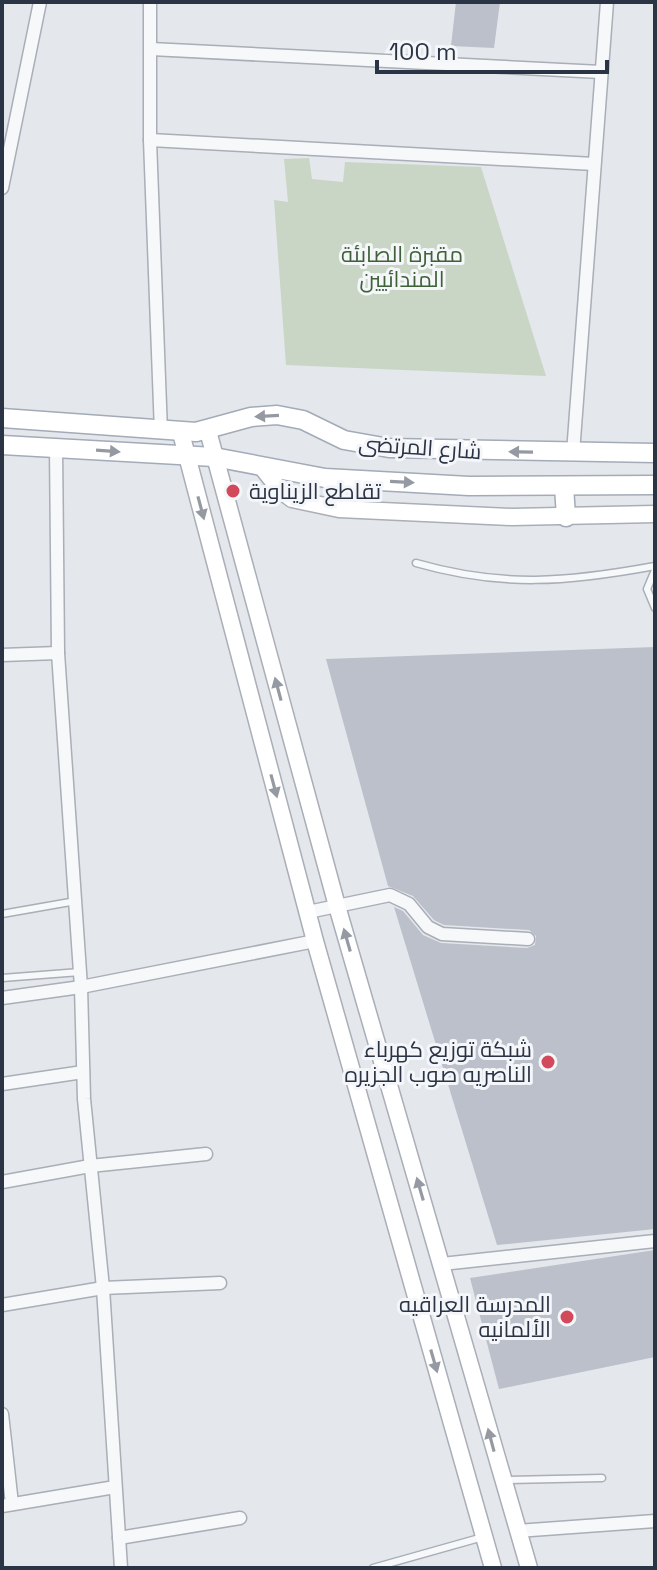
<svg xmlns="http://www.w3.org/2000/svg" width="657" height="1570" viewBox="0 0 657 1570" font-family="'Space Grotesk',Cairo,sans-serif">
	<rect width="100%" height="100%" fill="#e4e7ec"/>
	<path fill="#c9d6c5" d="M 309,158 L 312,179 L 343,182 L 345,162 L 481,167 L 546,376 L 286,365 L 274,200 L 288,202 L 284,159 Z"/>
	<g fill="#bbc0ca">
		<path d="M 456,2 L 500,2 L 494,48 L 451,46 Z"/>
		<path d="M 655,647 L 655,1229 L 497,1245 L 394,907 L 403,911 L 423,935 L 441,943 L 527,948 L 535,945 L 536,936 L 529,930 L 444,925 L 434,920 L 413,896 L 388,886 L 326,659 Z"/>
		<path d="M 655,1250 L 655,1357 L 499,1389 L 470,1278 Z"/>
	</g>
	<g fill="none" stroke-linecap="round" stroke-linejoin="round">
		<defs>
			<g id="lane">
				<path d="M 416,563 C 503,588 568,582 655,566"/>
				<path d="M 655,570 L 647,589 L 655,608"/>
				<path d="M 2,914 L 76,901"/>
				<path d="M 2,978 L 80,972"/>
				<path d="M 506,1480 L 602,1478"/>
				<path d="M 373,1568 L 483,1537"/>
			</g>
			<g id="street">
				<path d="M 150,2 L 150,140 L 161,432"/>
				<path d="M 151,49 L 601,72"/>
				<path d="M 150,140 L 594,164"/>
				<path d="M 2,188 L 40,2"/>
				<path d="M 56,447 L 58,653 L 81,987 L 84,1099 L 103,1288 L 121,1568"/>
				<path d="M 573,453 L 607,2"/>
				<path d="M 2,655 L 58,653"/>
				<path d="M 308,912 L 390,895 L 409,904 L 428,927 L 442,934 L 528,939"/>
				<path d="M 2,998 L 81,987 L 315,941"/>
				<path d="M 2,1084 L 83,1072"/>
				<path d="M 2,1182 L 90,1166 L 206,1154"/>
				<path d="M 442,1264 L 655,1241"/>
				<path d="M 2,1305 L 103,1288 L 220,1283"/>
				<path d="M 2,1414 L 12,1504"/>
				<path d="M 2,1506 L 115,1487"/>
				<path d="M 517,1531 L 655,1521"/>
				<path d="M 119,1538 L 240,1518"/>
			</g>
			<g id="secondary">
				<path d="M 208,431 L 337,906 L 529,1568"/>
				<path d="M 181,433 L 315,941 L 493,1568"/>
				<path d="M 261,466 L 280,490 L 292,499 L 339,509 L 512,517 L 655,514"/>
			</g>
			<g id="primary">
				<path d="M 2,418 L 196,432 L 251,417 L 277,415 L 303,420 L 344,440 L 389,448 L 655,453"/>
				<path d="M 2,445 L 214,457 L 325,478 L 469,486 L 655,485"/>
				<path d="M 564,486 L 566,517"/>
			</g>
		</defs>
		<use href="#lane" stroke="#a9aeb7" stroke-width="9"/>
		<use href="#street" stroke="#a9aeb7" stroke-width="15"/>
		<use href="#secondary" stroke="#a9aeb7" stroke-width="19"/>
		<use href="#primary" stroke="#a3abb8" stroke-width="21"/>
		<use href="#lane" stroke="#f7f8fa" stroke-width="6"/>
		<use href="#street" stroke="#f7f8fa" stroke-width="12"/>
		<use href="#secondary" stroke="#fff" stroke-width="16"/>
		<use href="#primary" stroke="#fff" stroke-width="18"/>
	</g>
	<defs><path id="oneway-solid" d="M-6-.8H1V-3.2L6.5 0L1 3.2V.8H-6Z" transform="scale(2)"/></defs>
	<g fill="#959aa2">
		<use href="#oneway-solid" transform="translate(267 416) rotate(177)"/>
		<use href="#oneway-solid" transform="translate(108 451) rotate(4)"/>
		<use href="#oneway-solid" transform="translate(521 452) rotate(-179)"/>
		<use href="#oneway-solid" transform="translate(402 482) rotate(3)"/>
		<use href="#oneway-solid" transform="translate(201 508) rotate(75)"/>
		<use href="#oneway-solid" transform="translate(278 689) rotate(-105)"/>
		<use href="#oneway-solid" transform="translate(274 786) rotate(75)"/>
		<use href="#oneway-solid" transform="translate(347 940) rotate(-106)"/>
		<use href="#oneway-solid" transform="translate(420 1189) rotate(-106)"/>
		<use href="#oneway-solid" transform="translate(434 1361) rotate(74)"/>
		<use href="#oneway-solid" transform="translate(491 1440) rotate(-105)"/>
	</g>
	<g fill="#d1495b" stroke="#f4f6f9" stroke-width="3">
		<circle cx="233" cy="491" r="8"/>
		<circle cx="548" cy="1062" r="8"/>
		<circle cx="567" cy="1317" r="8"/>
	</g>
	<g text-anchor="middle" stroke-width="6" stroke-linejoin="round" paint-order="stroke">
		<g font-size="22" fill="#3f6138" stroke="#f4f6f9">
			<text x="402" y="262">مقبرة الصابئة<tspan x="402" dy="25">المندائيين</tspan></text>
		</g>
		<g font-size="22" fill="#2b3445" stroke="#f4f6f9">
			<text transform="translate(420 447) rotate(4)" y="8">شارع المرتضى</text>
		</g>
		<g font-size="22" fill="#2b3445" stroke="#f4f6f9" text-anchor="end">
			<text x="249" y="499" text-anchor="start">تقاطع الزيناوية</text>
			<text x="532" y="1057">شبكة توزيع كهرباء<tspan x="532" dy="25">الناصريه صوب الجزيره</tspan></text>
			<text x="551" y="1312">المدرسة العراقيه<tspan x="551" dy="25">الألمانيه</tspan></text>
		</g>
	</g>
	<rect width="657" height="1570" fill="none" stroke="#2b3445" stroke-width="8"/>
	<path d="M377 60v12h230v-12" fill="none" stroke="#2b3445" stroke-width="4"/>
	<text x="389" y="60" font-size="24" fill="#2b3445" stroke="#f4f6f9" stroke-width="6" paint-order="stroke">100 m</text>
</svg>
